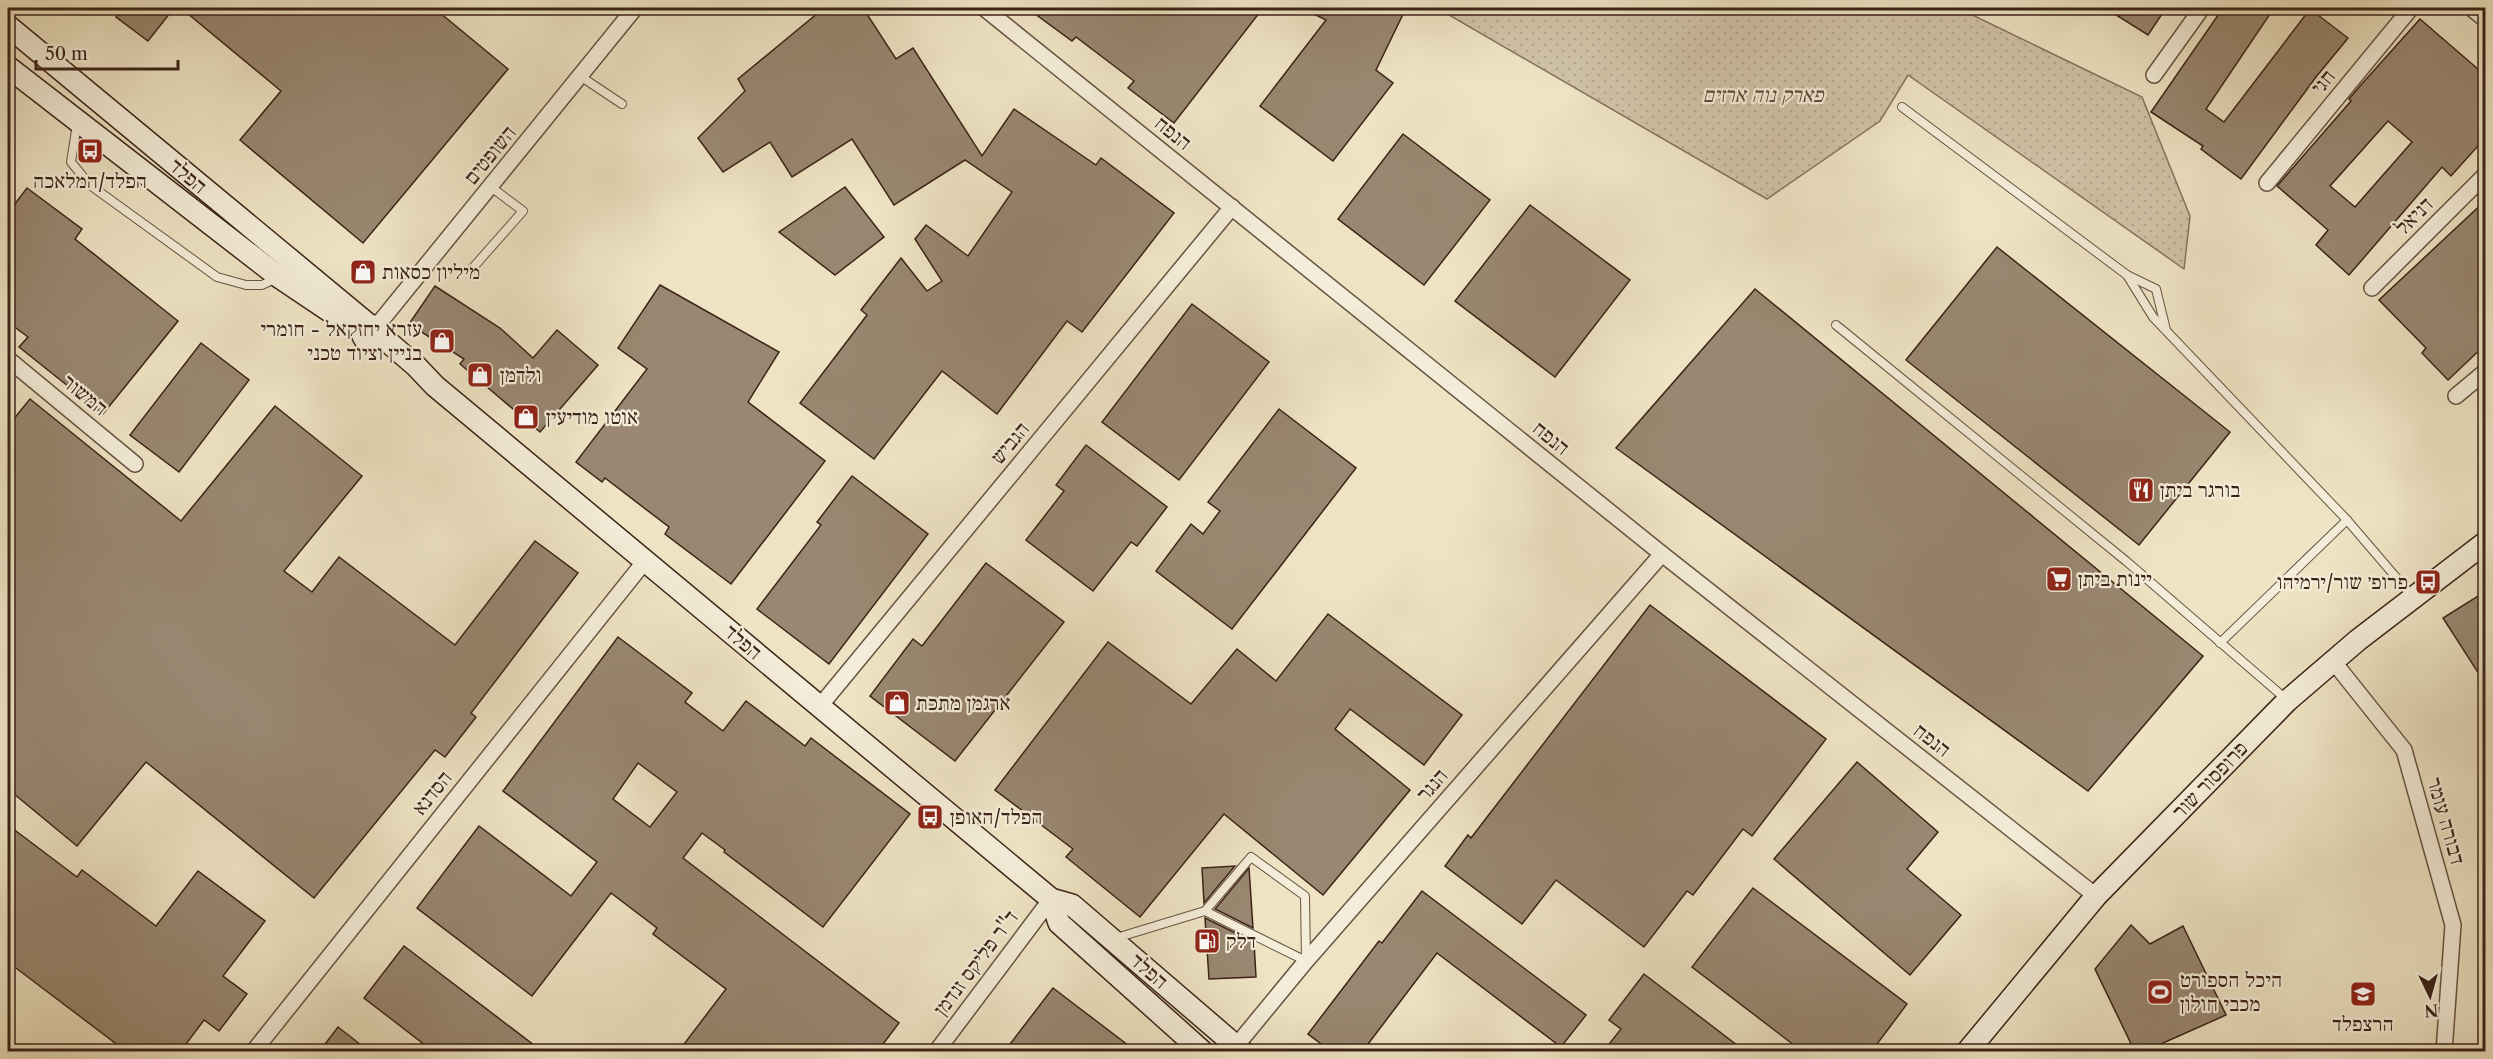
<svg xmlns="http://www.w3.org/2000/svg" width="2493" height="1059" viewBox="0 0 2493 1059" font-family="'Libre Caslon Text','Frank Ruhl Libre',serif">
	<defs>
		<pattern id="park-dots" width="8" height="8" patternUnits="userSpaceOnUse" patternTransform="scale(1.5)"><rect width="8" height="8" fill="#d0c3a7"/><path d="M2 2h.1M6 6h.1" fill="none" stroke="#b4a78f" stroke-width="1.8" stroke-linecap="round"/></pattern>
	</defs>
	<rect width="100%" height="100%" fill="#eee4c4"/>
	<filter id="stains"><feTurbulence type="fractalNoise" baseFrequency=".00333" numOctaves="4"/><feColorMatrix values="0 0 0 0 .2 0 0 0 0 .09 0 0 0 0 .02 0 0 0 .5 -.17"/></filter>
	<radialGradient id="worn" r=".72"><stop offset=".6" stop-color="#630" stop-opacity="0"/><stop offset="1" stop-color="#630" stop-opacity=".3"/></radialGradient>
	<path fill="url(#park-dots)" stroke="#86735f" stroke-width="1.5" d="M 1437,8 L 1958,8 L 2142,97 L 2190,216 L 2184,269 L 1908,75 L 1880,121 L 1767,199 Z"/>
	<g fill="#998771" stroke="#3c2317" stroke-width="1.5" fill-rule="evenodd">
		<path d="M 123,8 L 174,8 L 148,41 L 116,17 Z"/>
		<path d="M 181,8 L 434,8 L 508,69 L 363,243 L 240,140 L 281,91 Z"/>
		<path d="M 824,8 L 863,8 L 896,59 L 913,48 L 982,156 L 1014,109 L 1096,165 L 1101,158 L 1174,213 L 1082,332 L 1067,321 L 997,414 L 942,371 L 874,459 L 800,403 L 867,315 L 861,310 L 901,258 L 927,291 L 942,281 L 915,239 L 926,225 L 968,256 L 1012,192 L 965,160 L 894,205 L 852,139 L 792,177 L 770,142 L 723,172 L 698,138 L 745,91 L 738,79 Z"/>
		<path d="M 1027,8 L 1263,8 L 1174,123 L 1128,88 L 1134,81 L 1076,37 L 1072,41 Z"/>
		<path d="M 1302,8 L 1406,8 L 1376,70 L 1393,83 L 1333,161 L 1260,106 L 1326,20 Z"/>
		<path d="M 2105,8 L 2166,8 L 2148,35 Z"/>
		<path d="M 2223,8 L 2274,8 L 2206,109 L 2224,122 L 2310,9 L 2348,38 L 2316,77 L 2241,179 L 2201,149 L 2203,146 L 2151,112 Z"/>
		<path d="M 2420,19 L 2486,76 L 2486,137 L 2451,176 L 2442,167 L 2349,275 L 2316,245 L 2328,230 L 2277,186 L 2351,101 L 2349,99 L 2360,86 ZM 2388,121 L 2412,142 L 2355,207 L 2330,186 Z"/>
		<path d="M 1403,134 L 1490,200 L 1424,285 L 1338,219 Z"/>
		<path d="M 845,187 L 884,237 L 835,275 L 779,232 Z"/>
		<path d="M 27,188 L 82,229 L 75,239 L 178,321 L 103,414 L 19,347 L 28,337 L 8,322 L 8,213 Z"/>
		<path d="M 2486,200 L 2486,344 L 2448,380 L 2422,353 L 2426,348 L 2379,300 Z"/>
		<path d="M 1530,205 L 1630,280 L 1555,377 L 1455,301 Z"/>
		<path d="M 1997,247 L 2230,432 L 2139,545 L 1906,360 Z"/>
		<path d="M 660,285 L 779,352 L 748,402 L 825,461 L 731,584 L 665,534 L 669,527 L 605,478 L 602,482 L 576,462 L 647,369 L 618,348 Z"/>
		<path d="M 435,286 L 500,328 L 533,358 L 557,330 L 598,365 L 540,432 L 460,364 L 464,359 L 409,324 Z"/>
		<path d="M 1755,289 L 2203,656 L 2088,791 L 1616,448 Z"/>
		<path d="M 1192,304 L 1269,362 L 1179,480 L 1102,422 Z"/>
		<path d="M 201,343 L 249,380 L 179,472 L 130,435 Z"/>
		<path d="M 30,399 L 181,521 L 275,406 L 362,476 L 284,571 L 312,592 L 339,557 L 455,645 L 535,541 L 578,573 L 471,713 L 476,717 L 445,757 L 435,750 L 314,898 L 146,762 L 77,846 L 8,789 L 8,426 Z"/>
		<path d="M 1279,409 L 1356,468 L 1232,629 L 1156,571 L 1191,524 L 1203,534 L 1220,511 L 1208,502 Z"/>
		<path d="M 1086,445 L 1167,507 L 1137,546 L 1131,542 L 1093,591 L 1026,540 L 1064,491 L 1056,485 Z"/>
		<path d="M 852,476 L 928,534 L 829,664 L 757,609 L 821,525 L 817,522 Z"/>
		<path d="M 986,563 L 1064,622 L 955,761 L 870,696 L 913,639 L 922,646 Z"/>
		<path d="M 2486,591 L 2486,685 L 2443,618 Z"/>
		<path d="M 1650,605 L 1826,739 L 1752,836 L 1743,829 L 1693,895 L 1687,891 L 1644,947 L 1556,880 L 1522,924 L 1445,866 L 1468,835 L 1471,838 Z"/>
		<path d="M 1328,614 L 1462,715 L 1424,765 L 1350,709 L 1335,729 L 1410,790 L 1323,895 L 1224,814 L 1140,917 L 1066,857 L 1073,849 L 995,790 L 1108,642 L 1191,704 L 1237,649 L 1276,681 Z"/>
		<path d="M 618,637 L 692,693 L 685,702 L 723,731 L 746,701 L 805,746 L 811,738 L 910,814 L 823,927 L 724,852 L 725,850 L 702,833 L 683,858 L 899,1023 L 877,1052 L 678,1052 L 726,989 L 653,934 L 657,928 L 611,893 L 532,996 L 417,908 L 479,826 L 571,896 L 597,862 L 503,791 ZM 638,763 L 677,792 L 650,827 L 613,799 Z"/>
		<path d="M 1857,762 L 1938,832 L 1907,869 L 1961,915 L 1910,975 L 1774,859 Z"/>
		<path d="M 8,825 L 77,877 L 82,870 L 156,926 L 198,871 L 265,921 L 223,976 L 247,994 L 219,1031 L 204,1020 L 180,1052 L 127,1052 L 8,962 Z"/>
		<path d="M 1235,866 L 1204,903 L 1202,868 Z"/>
		<path d="M 1249,868 L 1253,928 L 1215,909 Z"/>
		<path d="M 1753,888 L 1907,1004 L 1871,1052 L 1803,1052 L 1692,967 Z"/>
		<path d="M 1422,891 L 1586,1015 L 1561,1047 L 1437,953 L 1362,1052 L 1332,1052 L 1308,1034 L 1379,941 L 1382,943 Z"/>
		<path d="M 1205,918 L 1254,942 L 1256,977 L 1209,979 Z"/>
		<path d="M 2131,925 L 2150,944 L 2183,926 L 2226,1015 L 2143,1052 L 2135,1052 L 2095,969 Z"/>
		<path d="M 404,946 L 543,1052 L 434,1052 L 364,998 Z"/>
		<path d="M 1644,974 L 1746,1052 L 1603,1052 L 1621,1029 L 1609,1020 Z"/>
		<path d="M 1053,988 L 1137,1052 L 1004,1052 Z"/>
		<path d="M 338,1027 L 370,1052 L 319,1052 Z"/>
	</g>
	<g fill="none" stroke-linecap="round" stroke-linejoin="round">
		<defs>
			<g id="lane">
				<path d="M 580,76 L 622,104"/>
				<path d="M 1902,107 L 2127,275 L 2156,289 L 2166,330"/>
				<path d="M 77,124 L 71,162 L 90,185 L 217,277 L 246,285 L 262,285 L 277,278"/>
				<path d="M 470,271 L 523,211 L 491,187"/>
				<path d="M 2127,275 L 2153,317 L 2347,520 L 2412,596"/>
				<path d="M 1836,325 L 2126,561 L 2287,700"/>
				<path d="M 2220,643 L 2347,520"/>
				<path d="M 1116,938 L 1205,911 L 1306,961 L 1305,896 L 1251,857 L 1205,911"/>
			</g>
			<g id="street">
				<path d="M 984,8 L 1662,554 L 2096,896"/>
				<path d="M 2471,8 L 2486,20"/>
				<path d="M 2154,75 L 2202,8"/>
				<path d="M 2267,183 L 2411,8"/>
				<path d="M 2372,288 L 2486,174"/>
				<path d="M 376,327 L 635,8"/>
				<path d="M 8,359 L 135,464"/>
				<path d="M 2456,396 L 2486,371"/>
				<path d="M 2333,661 L 2404,750 L 2453,925 L 2444,1052"/>
				<path d="M 820,706 L 1232,207"/>
				<path d="M 1236,1046 L 1306,961 L 1662,554"/>
				<path d="M 253,1052 L 645,561"/>
				<path d="M 936,1052 L 1051,899"/>
			</g>
			<g id="secondary">
				<path d="M 8,26 L 369,325 L 375,326 L 380,335 L 373,342 L 366,341 L 363,336 L 364,329 L 369,325"/>
				<path d="M 8,67 L 279,277 L 352,326"/>
				<path d="M 380,335 L 416,366 L 435,386 L 1051,899 L 1072,905 L 1243,1052"/>
				<path d="M 1051,899 L 1059,923 L 1203,1052"/>
				<path d="M 1967,1052 L 2096,896 L 2287,701 L 2358,640 L 2486,542"/>
			</g>
		</defs>
		<use href="#lane" stroke="#685342" stroke-width="10"/>
		<use href="#street" stroke="#685342" stroke-width="18"/>
		<use href="#secondary" stroke="#3c2317" stroke-width="24"/>
		<use href="#lane" stroke="#f4edd9" stroke-width="8"/>
		<use href="#street" stroke="#f4edd9" stroke-width="15"/>
		<use href="#secondary" stroke="#f4edd9" stroke-width="21"/>
	</g>
	<defs>
		<symbol id="bus-square" viewBox="-11 -11 22 22"><rect x="-9" y="-9" width="18" height="18" rx="4" fill="#8f2418" stroke="#f4edd9"/><path d="M-5-6H5V4H4V6H2V4H-2V6H-4V4H-5ZM-3.5-4V0h7V-4ZM-3.5 1.2v1.5H-2V1.2ZM2 1.2v1.5H3.5V1.2Z" fill="#fff"/></symbol>
		<symbol id="shop-square" viewBox="-11 -11 22 22"><rect x="-9" y="-9" width="18" height="18" rx="4" fill="#8f2418" stroke="#f4edd9"/><path d="M-5-2.5h2.3a2.7 3.5 0 0 1 5.4 0H5L5.5 6h-11ZM-1.5-2.5h3a1.5 2.3 0 0 0-3 0Z" fill="#fff"/></symbol>
		<symbol id="restaurant-square" viewBox="-11 -11 22 22"><rect x="-9" y="-9" width="18" height="18" rx="4" fill="#8f2418" stroke="#f4edd9"/><path d="M-5-6h1v4h1v-4h1v4h1v-4h1v5L-1.5 .5V6h-2V.5L-5-1ZM5-6V6H3V1.5H1.5Q1.5-4 5-6Z" fill="#fff"/></symbol>
		<symbol id="supermarket-square" viewBox="-11 -11 22 22"><rect x="-9" y="-9" width="18" height="18" rx="4" fill="#8f2418" stroke="#f4edd9"/><path d="M-6-5.5h2.5l.6 2H6L4.5 2H-2.5L-4.4-4H-6ZM-1.5 3.2a1.3 1.3 0 1 0 .1 0ZM3 3.2a1.3 1.3 0 1 0 .1 0Z" fill="#fff"/></symbol>
		<symbol id="fuel-square" viewBox="-11 -11 22 22"><rect x="-9" y="-9" width="18" height="18" rx="4" fill="#8f2418" stroke="#f4edd9"/><path d="M-5.5-6h7V0h2V4h1.3V-2.5L3-4.5l.8-.8L6-3V5H2.5V1h-1V6h-7ZM-4.2-4.7v3.2H.2V-4.7Z" fill="#fff"/></symbol>
		<symbol id="stadium-square" viewBox="-11 -11 22 22"><rect x="-9" y="-9" width="18" height="18" rx="4" fill="#8f2418" stroke="#f4edd9"/><path d="M0-5a6.5 5 0 1 0 0 10a6.5 5 0 1 0 0-10ZM-3.5-1.8h7v3.6h-7Z" fill="#fff"/></symbol>
		<symbol id="school-square" viewBox="-11 -11 22 22"><rect x="-9" y="-9" width="18" height="18" rx="4" fill="#8f2418" stroke="#f4edd9"/><path d="M0-5L7-2L0 1L-7-2ZM-4 1L0 2.5L4 1V4Q0 6-4 4Z" fill="#fff"/></symbol>
	</defs>
	<g fill-rule="evenodd">
		<use href="#bus-square" x="75" y="136" width="30" height="30"/>
		<use href="#shop-square" x="348" y="257" width="30" height="30"/>
		<use href="#shop-square" x="427" y="326" width="30" height="30"/>
		<use href="#shop-square" x="465" y="360" width="30" height="30"/>
		<use href="#shop-square" x="511" y="402" width="30" height="30"/>
		<use href="#restaurant-square" x="2126" y="475" width="30" height="30"/>
		<use href="#supermarket-square" x="2044" y="564" width="30" height="30"/>
		<use href="#bus-square" x="2413" y="567" width="30" height="30"/>
		<use href="#shop-square" x="882" y="688" width="30" height="30"/>
		<use href="#bus-square" x="915" y="802" width="30" height="30"/>
		<use href="#fuel-square" x="1192" y="926" width="30" height="30"/>
		<use href="#stadium-square" x="2145" y="977" width="30" height="30"/>
		<use href="#school-square" x="2348" y="979" width="30" height="30"/>
	</g>
	<g text-anchor="middle" stroke-width="4.5" stroke-linejoin="round" paint-order="stroke">
		<g font-size="21" fill="#3c2317" stroke="#f4edd9">
			<text transform="translate(2323 82) rotate(-51)" y="7">חגי</text>
			<text transform="translate(1173 133) rotate(39)" y="7">הנפח</text>
			<text transform="translate(490 155) rotate(-51)" y="7">השופטים</text>
			<text transform="translate(188 176) rotate(40)" y="7">הפלד</text>
			<text transform="translate(2414 216) rotate(-45)" y="7">דניאל</text>
			<text transform="translate(85 395) rotate(39)" y="7">המשור</text>
			<text transform="translate(1551 438) rotate(39)" y="7">הנפח</text>
			<text transform="translate(1010 443) rotate(-50)" y="7">הגביש</text>
			<text transform="translate(743 642) rotate(40)" y="7">הפלד</text>
			<text transform="translate(1932 740) rotate(38)" y="7">הנפח</text>
			<text transform="translate(2210 780) rotate(-46)" y="7">פרופסור שור</text>
			<text transform="translate(1432 785) rotate(-49)" y="7">הנגר</text>
			<text transform="translate(432 793) rotate(-51)" y="7">הסדנא</text>
			<text transform="translate(2446 821) rotate(74)" y="7">דבורה עומר</text>
			<text transform="translate(976 963) rotate(-53)" y="7">ד''ר פליקס זנדמן</text>
			<text transform="translate(1149 971) rotate(41)" y="7">הפלד</text>
		</g>
		<g font-size="21" font-style="italic" fill="#614b3b" stroke="#f4edd9">
			<text x="1763" y="102">פארק נוה ארזים</text>
		</g>
		<g font-size="21" fill="#3c2317" stroke="#f4edd9" text-anchor="start">
			<text x="90" y="188" text-anchor="middle">הפלד/המלאכה</text>
			<text x="382" y="279">מיליון כסאות</text>
			<text x="422" y="336" text-anchor="end">עזרא יחזקאל - חומרי<tspan x="422" dy="24">בניין וציוד טכני</tspan></text>
			<text x="500" y="382">ולדמן</text>
			<text x="546" y="424">אוטו מודיעין</text>
			<text x="2160" y="497">בורגר ביתן</text>
			<text x="2078" y="586">יינות ביתן</text>
			<text x="2408" y="589" text-anchor="end">פרופ׳ שור/ירמיהו</text>
			<text x="916" y="710">ארגמן מתכת</text>
			<text x="950" y="824">הפלד/האופן</text>
			<text x="1226" y="948">דלק</text>
			<text x="2180" y="987">היכל הספורט<tspan x="2180" dy="24">מכבי חולון</tspan></text>
			<text x="2363" y="1031" text-anchor="middle">הרצפלד</text>
		</g>
	</g>
	<rect width="2493" height="1059" fill="none" stroke="#eee4c4" stroke-width="30"/>
	<rect x="9" y="9" width="2475" height="1041" fill="none" stroke="#3c2317" stroke-width="3"/>
	<rect x="15" y="15" width="2463" height="1029" fill="none" stroke="#3c2317" stroke-width="1.5"/>
	<g transform="translate(2430 996) rotate(175)" stroke="#f4edd9" stroke-width="4.5" paint-order="stroke">
	<path d="M0-4.5L10 22L0 15L-10 22Z" fill="#3c2317"/>
	<text y="-9" font-size="16" font-weight="bold" text-anchor="middle" fill="#3c2317">N</text>
	</g>
	<path d="M36 60v9h142v-9" fill="none" stroke="#3c2317" stroke-width="3"/>
	<text x="45" y="60" font-size="18" fill="#3c2317" stroke="#f4edd9" stroke-width="4.5" paint-order="stroke">50 m</text>
	<rect width="100%" height="100%" filter="url(#stains)"/>
	<rect width="100%" height="100%" fill="url(#worn)"/>
</svg>
